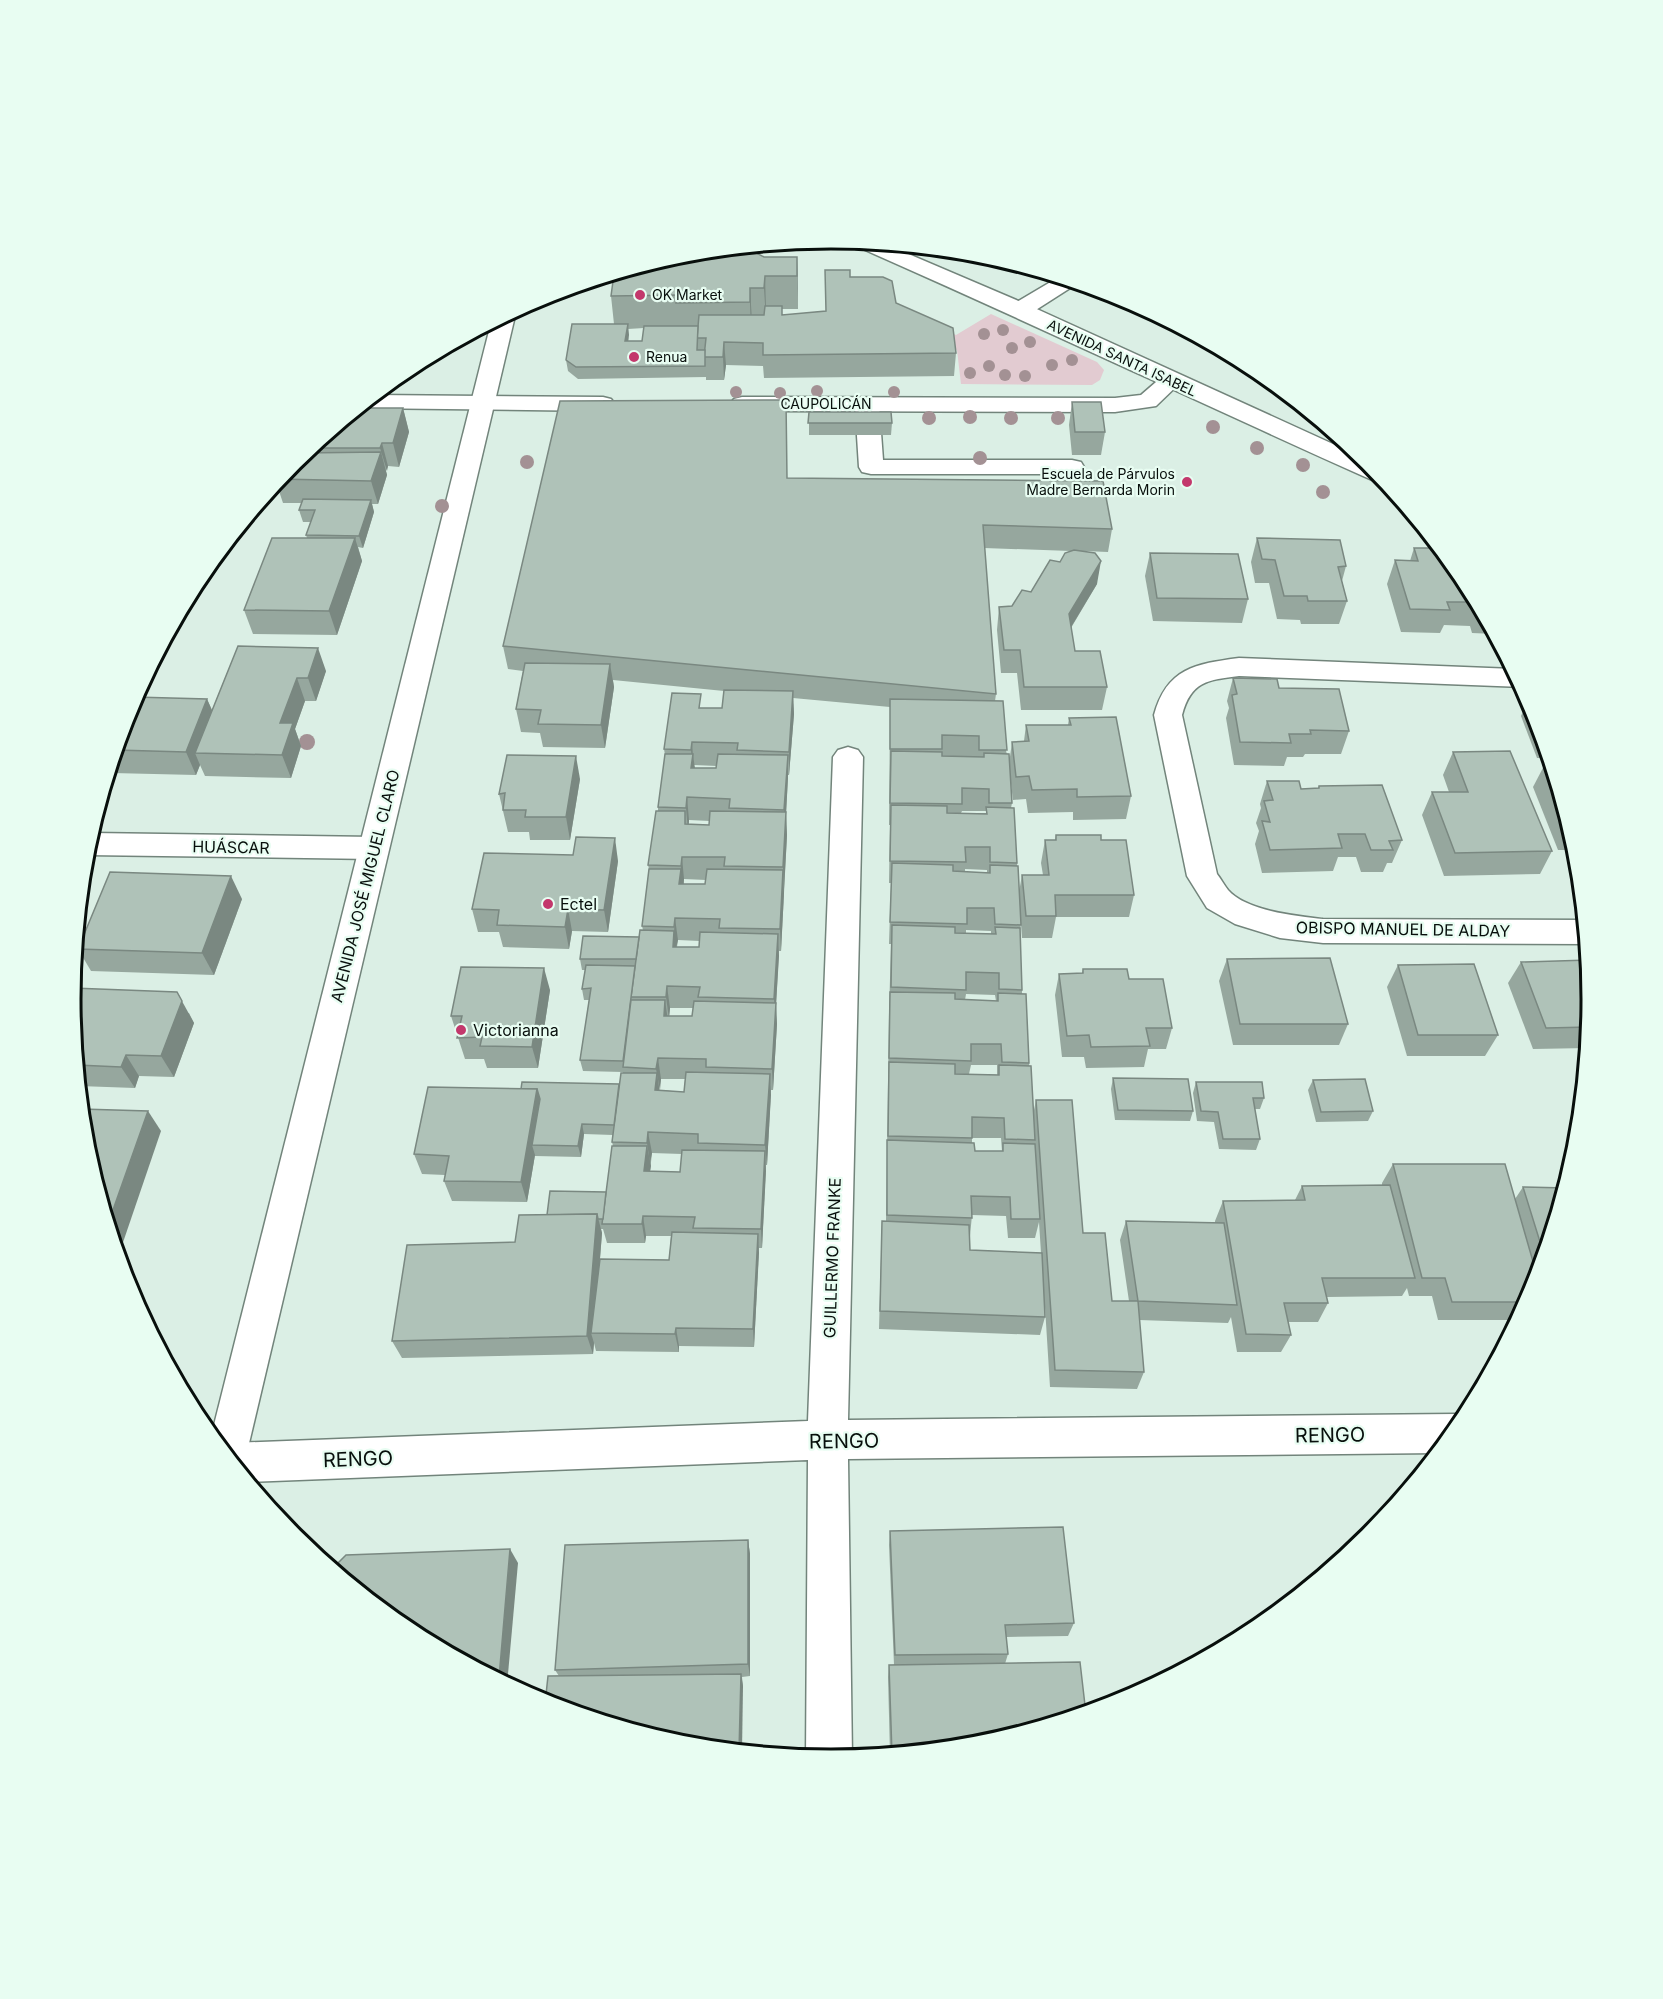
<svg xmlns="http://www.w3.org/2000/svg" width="1663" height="1999" viewBox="0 0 1663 1999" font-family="Inter,sans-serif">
	<rect width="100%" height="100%" fill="#dbefe5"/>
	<path fill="#e2cbd1" d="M 899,308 L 956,335 L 991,314 L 1097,362 L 1104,370 L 1100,380 L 1092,385 L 961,384 L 957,350 L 901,325 Z"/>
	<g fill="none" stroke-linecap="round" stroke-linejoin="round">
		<defs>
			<path id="service" d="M 867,398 L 875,400 L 879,405 L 883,460 L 1072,460 L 1081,462 L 1084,467 L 1081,472 L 1072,474 L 871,474 L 862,472 L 859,467 L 855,405 L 859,400 Z"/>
			<g id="minor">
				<path d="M 1059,277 L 1078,283 L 1028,315 L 1020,317 L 1012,315 L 1009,310 L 1012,305 Z"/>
				<path d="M 1171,374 L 1179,376 L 1182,381 L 1156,406 L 1115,412 L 742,411 L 734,409 L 730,404 L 734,399 L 742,397 L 1115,398 L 1141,395 L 1163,376 Z"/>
				<path d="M 374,395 L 603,397 L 611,399 L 615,404 L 611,409 L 603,411 L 359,408 Z"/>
				<path d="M 1239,658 L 1514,669 L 1523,687 L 1239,676 C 1208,680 1191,681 1182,715 L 1217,874 C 1221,879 1224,885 1228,890 C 1246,911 1297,916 1323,919 L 1585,920 L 1587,944 L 1323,943 L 1280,938 L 1235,924 L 1207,908 L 1187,876 L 1154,715 C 1167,668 1195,664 1239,658 Z"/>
				<path d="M 848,747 L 858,750 L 863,757 L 848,1420 L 1455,1414 L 1466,1418 L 1439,1453 L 848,1459 L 852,1758 L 831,1760 L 806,1758 L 808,1460 L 248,1482 L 220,1448 L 232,1443 L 808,1421 L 833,757 L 838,750 Z"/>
				<path d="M 91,833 L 374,837 L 385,840 L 389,848 L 385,856 L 374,859 L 87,855 L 85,851 Z"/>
			</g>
			<path id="tertiary" d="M 512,312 L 515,316 L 246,1456 L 238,1471 L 211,1437 L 491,323 Z"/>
			<path id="secondary" d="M 854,241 L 885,244 L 1028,305 L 1368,460 L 1386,481 L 1372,480 C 1200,403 1029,322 856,246 Z"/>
		</defs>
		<use href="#service" stroke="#72847b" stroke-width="3"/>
		<use href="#minor" stroke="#72847b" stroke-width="3"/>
		<use href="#tertiary" stroke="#72847b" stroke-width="3"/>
		<use href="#secondary" stroke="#72847b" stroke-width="3"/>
		<use href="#service" fill="#fff" fill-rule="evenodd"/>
		<use href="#minor" fill="#fff" fill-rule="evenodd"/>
		<use href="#tertiary" fill="#fff" fill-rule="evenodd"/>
		<use href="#secondary" fill="#fff" fill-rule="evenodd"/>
	</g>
	<g fill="#a39194">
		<circle cx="1003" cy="330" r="6"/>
		<circle cx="984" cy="334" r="6"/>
		<circle cx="1030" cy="342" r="6"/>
		<circle cx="1012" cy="348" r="6"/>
		<circle cx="1072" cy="360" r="6"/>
		<circle cx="1052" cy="365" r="6"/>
		<circle cx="989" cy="366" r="6"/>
		<circle cx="970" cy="373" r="6"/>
		<circle cx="1005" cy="375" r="6"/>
		<circle cx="1025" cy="376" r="6"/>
		<circle cx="817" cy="391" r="6"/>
		<circle cx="736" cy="392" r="6"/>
		<circle cx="894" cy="392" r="6"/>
		<circle cx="780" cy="393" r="6"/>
		<circle cx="970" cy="417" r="7"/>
		<circle cx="929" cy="418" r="7"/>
		<circle cx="1011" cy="418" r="7"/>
		<circle cx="1058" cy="418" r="7"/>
		<circle cx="1213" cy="427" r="7"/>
		<circle cx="1257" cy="448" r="7"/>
		<circle cx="980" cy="458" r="7"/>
		<circle cx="527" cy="462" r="7"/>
		<circle cx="1303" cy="465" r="7"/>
		<circle cx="1323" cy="492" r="7"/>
		<circle cx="442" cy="506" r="7"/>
		<circle cx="307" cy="742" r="8"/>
	</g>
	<g fill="#96a79e" fill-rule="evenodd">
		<path d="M 764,257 L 797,257 L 798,309 L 782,309 L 782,315 L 826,311 L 850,277 L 896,303 L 956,353 L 954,376 L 764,378 L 763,366 L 726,365 L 724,380 L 706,380 L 706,377 L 578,379 L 568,371 L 566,360 L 614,324 L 611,296 ZM 644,328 L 642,341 L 628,341 L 628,329 Z"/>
		<path d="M 1072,402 L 1105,432 L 1101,455 L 1072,455 L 1069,425 Z"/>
		<path d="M 359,408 L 403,408 L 409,432 L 399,467 L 388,466 L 386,471 L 387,475 L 378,504 L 372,504 L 374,512 L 363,548 L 358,547 L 362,561 L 337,635 L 253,634 L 244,610 L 307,538 L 306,535 L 311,522 L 303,522 L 299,510 L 302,503 L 283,503 L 276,482 L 294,461 Z"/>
		<path d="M 809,412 L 892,423 L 891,435 L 809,435 Z"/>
		<path d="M 788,478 L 1112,529 L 1108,552 L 1084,551 L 1097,584 L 1071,628 L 1075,651 L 1107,687 L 1102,710 L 1021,710 L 1017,673 L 1001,673 L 997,630 L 999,607 L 1012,606 L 1031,592 L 1071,551 L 984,548 L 996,694 L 995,701 L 1009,764 L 1012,742 L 1024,741 L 1026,725 L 1068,725 L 1069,718 L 1131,796 L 1126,819 L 1073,820 L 1073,812 L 1028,813 L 1026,799 L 1013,800 L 1009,768 L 1012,803 L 1011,808 L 1017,863 L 1019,892 L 1022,875 L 1043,875 L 1041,863 L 1045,840 L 1055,840 L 1056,835 L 1101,840 L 1134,895 L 1129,917 L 1056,917 L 1052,938 L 1022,938 L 1021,924 L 1020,932 L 1022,990 L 1022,994 L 1029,1063 L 1033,1115 L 1036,1100 L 1083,1233 L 1112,1301 L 1129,1301 L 1120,1240 L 1126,1221 L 1215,1223 L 1215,1221 L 1223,1201 L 1295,1200 L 1302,1186 L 1382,1185 L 1382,1183 L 1393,1164 L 1515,1199 L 1523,1187 L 1566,1188 L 1534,1291 L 1519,1320 L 1438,1320 L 1432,1296 L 1409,1296 L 1407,1288 L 1402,1296 L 1327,1297 L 1328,1303 L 1318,1322 L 1288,1322 L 1291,1335 L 1281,1352 L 1237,1352 L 1231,1317 L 1228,1323 L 1139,1320 L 1144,1372 L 1137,1389 L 1050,1387 L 1045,1307 L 1045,1317 L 1040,1335 L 879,1329 L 882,1221 L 886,1221 L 889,1013 L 891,944 L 889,944 L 891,883 L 889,883 L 890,825 L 889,825 L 890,707 L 793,698 L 794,714 L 789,775 L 788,775 L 786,814 L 787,835 L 781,951 L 779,951 L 776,1005 L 777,1024 L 773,1090 L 771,1090 L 767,1165 L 766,1165 L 762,1248 L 759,1248 L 754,1347 L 679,1346 L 679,1352 L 596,1351 L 594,1343 L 593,1354 L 402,1358 L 392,1341 L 515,1242 L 547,1215 L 606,1192 L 613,1146 L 612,1142 L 613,1135 L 584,1134 L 581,1157 L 535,1156 L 535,1155 L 527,1202 L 452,1201 L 444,1181 L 445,1175 L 422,1174 L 414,1154 L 521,1089 L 619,1084 L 623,1072 L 583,1071 L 580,1060 L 589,1000 L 584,1000 L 582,989 L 585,970 L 582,970 L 580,959 L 639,937 L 643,930 L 642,926 L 649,869 L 648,865 L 658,811 L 658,807 L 665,755 L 664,749 L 702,708 L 722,708 L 724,691 L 613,680 L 614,687 L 605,748 L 543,747 L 540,733 L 521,732 L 516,709 L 523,671 L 508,669 L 503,646 ZM 694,765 L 717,766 L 716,768 L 695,768 ZM 962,811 L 986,811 L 986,813 L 961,813 ZM 689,820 L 710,821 L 709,825 L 689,825 ZM 965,869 L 987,870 L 987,872 L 965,872 ZM 684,879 L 706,880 L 705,884 L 684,884 ZM 966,930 L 991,931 L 991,934 L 966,933 ZM 678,940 L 700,941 L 699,947 L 677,947 ZM 966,994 L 995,995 L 996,1001 L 965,1000 ZM 670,1008 L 693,1008 L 692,1016 L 669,1016 ZM 971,1065 L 997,1065 L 997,1075 L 969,1074 ZM 661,1079 L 685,1079 L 684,1092 L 659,1090 ZM 972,1138 L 1001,1138 L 1002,1151 L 975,1151 L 972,1143 ZM 652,1153 L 682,1154 L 680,1172 L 650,1171 ZM 972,1215 L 1006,1216 L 1008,1238 L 1035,1238 L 1039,1222 L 1041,1253 L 970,1250 L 970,1236 ZM 601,1229 L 603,1229 L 607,1243 L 645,1243 L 646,1236 L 671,1236 L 669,1260 L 600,1259 L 602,1233 Z"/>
		<path d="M 1257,538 L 1346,566 L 1342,581 L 1347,601 L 1339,624 L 1301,624 L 1300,620 L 1277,619 L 1269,583 L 1255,583 L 1251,562 Z"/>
		<path d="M 1414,548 L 1464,577 L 1495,634 L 1472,633 L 1470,626 L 1444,625 L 1440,633 L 1401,632 L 1387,584 L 1395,560 L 1410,561 Z"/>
		<path d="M 1150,553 L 1248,599 L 1242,623 L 1153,621 L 1145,576 Z"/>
		<path d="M 238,646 L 326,671 L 316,701 L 305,701 L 295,729 L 301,746 L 291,778 L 205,776 L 200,765 L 196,775 L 112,773 L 110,769 L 129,708 L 207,699 L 212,710 Z"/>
		<path d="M 1233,678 L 1279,688 L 1349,731 L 1341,754 L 1305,754 L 1303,757 L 1287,757 L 1284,766 L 1234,765 L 1226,718 L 1229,708 L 1227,701 Z"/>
		<path d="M 1529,698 L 1535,709 L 1550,758 L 1537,758 L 1521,716 Z"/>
		<path d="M 1453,752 L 1552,851 L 1540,874 L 1444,876 L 1422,815 L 1432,792 L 1449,792 L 1443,775 Z"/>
		<path d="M 1545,764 L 1551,764 L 1578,850 L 1558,850 L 1533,787 Z"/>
		<path d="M 580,779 L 570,840 L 530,840 L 529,832 L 508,832 L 499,794 Z"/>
		<path d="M 1267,781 L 1301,789 L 1318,788 L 1319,786 L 1402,840 L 1392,863 L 1387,863 L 1383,872 L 1361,872 L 1356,857 L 1338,857 L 1333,871 L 1262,873 L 1255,844 L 1259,831 L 1256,823 L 1261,808 L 1260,804 Z"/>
		<path d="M 618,861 L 608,932 L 572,931 L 569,949 L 503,947 L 499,932 L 478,932 L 472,909 Z"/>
		<path d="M 242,899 L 214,975 L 91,971 L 78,949 Z"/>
		<path d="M 1227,959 L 1348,1024 L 1339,1045 L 1233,1045 L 1219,981 Z"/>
		<path d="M 1521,962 L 1592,1000 L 1588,1048 L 1533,1049 L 1508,983 Z"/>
		<path d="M 1398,965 L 1498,1035 L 1485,1056 L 1407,1056 L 1387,987 Z"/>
		<path d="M 1083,969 L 1129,979 L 1172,1028 L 1166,1049 L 1148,1049 L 1144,1067 L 1086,1068 L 1084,1057 L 1062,1057 L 1055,995 L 1059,974 L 1082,973 Z"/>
		<path d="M 550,990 L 538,1068 L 487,1068 L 484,1059 L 465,1059 L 451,1016 Z"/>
		<path d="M 70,999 L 189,1013 L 194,1023 L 174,1077 L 139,1076 L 135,1088 L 79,1086 Z"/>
		<path d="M 1113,1078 L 1193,1111 L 1190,1121 L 1115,1120 L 1111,1089 Z"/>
		<path d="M 1313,1080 L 1373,1111 L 1368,1121 L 1316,1122 L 1308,1090 Z"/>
		<path d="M 1196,1082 L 1264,1098 L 1260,1109 L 1255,1109 L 1260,1139 L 1256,1150 L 1219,1149 L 1214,1122 L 1197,1121 L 1193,1093 Z"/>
		<path d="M 890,1531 L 1074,1623 L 1068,1636 L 1006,1637 L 1008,1654 L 980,1746 L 890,1755 L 888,1677 L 889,1665 L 894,1665 L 889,1545 Z"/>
		<path d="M 748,1540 L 750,1554 L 750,1676 L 742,1677 L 743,1686 L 559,1676 L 555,1670 Z"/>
	</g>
	<g fill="#7a8881">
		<path d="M 797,257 L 798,289 L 798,309 L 797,276 Z"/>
		<path d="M 765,276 L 766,309 L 766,321 L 764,288 Z"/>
		<path d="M 750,288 L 752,321 L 751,335 L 750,302 Z"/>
		<path d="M 628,324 L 629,335 L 627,353 L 625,341 Z"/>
		<path d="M 724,342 L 726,365 L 724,380 L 723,357 Z"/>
		<path d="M 403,408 L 409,432 L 399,467 L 393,443 Z"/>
		<path d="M 382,443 L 388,466 L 387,471 L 380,448 Z"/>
		<path d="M 381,452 L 387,475 L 378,504 L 371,481 Z"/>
		<path d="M 371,500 L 374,512 L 363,548 L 359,536 Z"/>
		<path d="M 355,538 L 362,561 L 337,635 L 329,611 Z"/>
		<path d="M 1101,561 L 1097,584 L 1065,637 L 1069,614 Z"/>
		<path d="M 318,648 L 326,671 L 316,701 L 308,678 Z"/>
		<path d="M 610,664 L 614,687 L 605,748 L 601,725 Z"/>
		<path d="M 297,678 L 305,701 L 295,729 L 301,746 L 291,778 L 282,755 L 280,723 Z"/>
		<path d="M 793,691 L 794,714 L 789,775 L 789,752 Z"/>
		<path d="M 207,699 L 217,722 L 195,753 L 200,765 L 196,775 L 186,752 Z"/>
		<path d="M 692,742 L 693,756 L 693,754 L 696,777 L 691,768 L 692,763 L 691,750 Z"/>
		<path d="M 788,755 L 788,778 L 786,814 L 787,835 L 784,889 L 783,867 L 785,833 L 784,810 Z"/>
		<path d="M 576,756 L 580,779 L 570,840 L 566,817 Z"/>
		<path d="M 687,797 L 689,820 L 688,831 L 686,808 Z"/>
		<path d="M 615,838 L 618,861 L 608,932 L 604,910 Z"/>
		<path d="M 682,857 L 684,879 L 683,887 L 679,884 Z"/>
		<path d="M 783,870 L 784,893 L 781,951 L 780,929 Z"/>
		<path d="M 231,876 L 242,899 L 214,975 L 202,953 Z"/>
		<path d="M 568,909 L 572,931 L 569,949 L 565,927 Z"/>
		<path d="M 675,918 L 678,940 L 676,948 L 673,947 Z"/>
		<path d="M 778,934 L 779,956 L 776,1005 L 777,1024 L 773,1090 L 772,1069 L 775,1017 L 774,999 Z"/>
		<path d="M 544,968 L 550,990 L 538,1068 L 532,1047 Z"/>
		<path d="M 667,986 L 670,1008 L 669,1019 L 666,997 Z"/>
		<path d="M 177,992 L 194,1023 L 174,1077 L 161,1056 Z"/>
		<path d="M 665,1000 L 668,1021 L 664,1016 Z"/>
		<path d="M 126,1055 L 139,1076 L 135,1088 L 121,1067 Z"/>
		<path d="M 658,1058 L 661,1079 L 660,1090 L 656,1069 Z"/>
		<path d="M 657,1073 L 660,1094 L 655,1090 Z"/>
		<path d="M 770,1074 L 771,1095 L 767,1165 L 765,1145 Z"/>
		<path d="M 537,1089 L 543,1110 L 532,1145 L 535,1155 L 527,1202 L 521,1182 Z"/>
		<path d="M 148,1111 L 161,1131 L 118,1257 L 108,1224 Z"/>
		<path d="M 582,1124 L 584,1134 L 581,1157 L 578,1146 Z"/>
		<path d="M 648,1132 L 652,1153 L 650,1163 L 647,1143 Z"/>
		<path d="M 647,1146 L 651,1166 L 647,1191 L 644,1171 Z"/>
		<path d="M 765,1151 L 766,1171 L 762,1248 L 761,1229 Z"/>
		<path d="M 597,1214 L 602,1233 L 594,1333 L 591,1333 L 594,1343 L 593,1354 L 587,1336 Z"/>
		<path d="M 643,1216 L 646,1236 L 645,1243 L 642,1224 Z"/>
		<path d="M 758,1234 L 759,1253 L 754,1347 L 753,1329 Z"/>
		<path d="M 676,1328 L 679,1346 L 679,1352 L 675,1334 Z"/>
		<path d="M 748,1540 L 750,1554 L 750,1676 L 748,1664 Z"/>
		<path d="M 510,1549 L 518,1563 L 507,1685 L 501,1682 L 499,1678 Z"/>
		<path d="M 741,1674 L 743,1686 L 742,1752 L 739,1751 Z"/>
	</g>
	<g fill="#afc2b8" stroke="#7a8881" stroke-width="1.5">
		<path d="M 745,247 L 764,257 L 797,257 L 797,276 L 765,276 L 764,288 L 750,288 L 750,302 L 676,303 L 677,295 L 611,296 L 614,274 L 679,255 L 684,254 L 688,253 Z"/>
		<path d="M 825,270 L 850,270 L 850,277 L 883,277 L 892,281 L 896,303 L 953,328 L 956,353 L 763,355 L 763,343 L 724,342 L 723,357 L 704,357 L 706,338 L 697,338 L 699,315 L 764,315 L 765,306 L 782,306 L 782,315 L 826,311 Z"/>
		<path d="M 572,324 L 628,324 L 625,341 L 642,341 L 644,326 L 698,326 L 697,350 L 705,350 L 705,366 L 576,367 L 566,360 Z"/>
		<path d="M 786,400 L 787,478 L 1103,481 L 1112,529 L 983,525 L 996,694 L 503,646 L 560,401 Z"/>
		<path d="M 1072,402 L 1101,402 L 1105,432 L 1075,432 Z"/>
		<path d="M 358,408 L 403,408 L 393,443 L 382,443 L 380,448 L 317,448 L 319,440 Z"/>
		<path d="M 809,412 L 891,412 L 892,423 L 808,423 Z"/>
		<path d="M 381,452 L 371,481 L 279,479 L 294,461 L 303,453 Z"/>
		<path d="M 303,499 L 371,500 L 359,536 L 306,535 L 315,510 L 299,510 Z"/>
		<path d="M 272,538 L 355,538 L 329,611 L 244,610 Z"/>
		<path d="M 1257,538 L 1340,540 L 1346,566 L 1338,567 L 1347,601 L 1308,601 L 1307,596 L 1284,596 L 1275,560 L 1262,559 Z"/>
		<path d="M 1414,548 L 1441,548 L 1464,577 L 1478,602 L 1447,602 L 1450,610 L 1410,609 L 1395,560 L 1418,561 Z"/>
		<path d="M 1074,550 L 1095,553 L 1101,561 L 1069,614 L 1075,651 L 1100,651 L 1107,687 L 1024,687 L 1020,650 L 1004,650 L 999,607 L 1012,606 L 1022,590 L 1031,592 L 1050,560 L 1060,562 L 1065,553 Z"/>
		<path d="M 1150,553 L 1238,554 L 1248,599 L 1157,598 Z"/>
		<path d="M 238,646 L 318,648 L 308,678 L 297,678 L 280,723 L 293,723 L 282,755 L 195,753 Z"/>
		<path d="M 525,663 L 610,664 L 601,725 L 538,724 L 541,710 L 516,709 Z"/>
		<path d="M 1233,678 L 1277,679 L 1279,688 L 1339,689 L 1349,731 L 1310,730 L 1311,734 L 1289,734 L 1291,743 L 1240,742 L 1232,695 L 1237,694 Z"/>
		<path d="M 724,690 L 793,691 L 789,752 L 737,750 L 738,743 L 692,742 L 691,750 L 664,749 L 672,693 L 701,694 L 699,708 L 722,708 Z"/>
		<path d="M 134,697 L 207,699 L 186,752 L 116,750 L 129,708 Z"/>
		<path d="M 890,699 L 1003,701 L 1007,750 L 979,750 L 979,736 L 942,735 L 942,749 L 890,749 Z"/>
		<path d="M 1116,717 L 1131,796 L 1077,797 L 1077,789 L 1032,790 L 1029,776 L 1016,777 L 1012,742 L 1029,741 L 1026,725 L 1071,725 L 1069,718 Z"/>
		<path d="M 891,751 L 942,752 L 942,756 L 984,757 L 984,753 L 1009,754 L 1012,803 L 989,803 L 989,789 L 962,788 L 962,804 L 890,803 Z"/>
		<path d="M 1510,751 L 1552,851 L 1455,853 L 1432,792 L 1468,792 L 1453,752 Z"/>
		<path d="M 665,754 L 693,754 L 691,768 L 716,768 L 718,754 L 788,755 L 784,810 L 729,808 L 730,799 L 687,797 L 686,808 L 658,807 Z"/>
		<path d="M 507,755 L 576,756 L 566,817 L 525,817 L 526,810 L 503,810 L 505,793 L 499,794 Z"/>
		<path d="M 1545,764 L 1551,764 L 1571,827 Z"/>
		<path d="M 1267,781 L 1299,781 L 1301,789 L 1319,788 L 1319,786 L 1382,785 L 1402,840 L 1389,841 L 1393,850 L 1371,850 L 1365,834 L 1338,834 L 1342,848 L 1270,850 L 1262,821 L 1270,822 L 1264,801 L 1273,800 Z"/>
		<path d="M 891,805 L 947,806 L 947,813 L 987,814 L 986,807 L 1014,808 L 1017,863 L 990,862 L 990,847 L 965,847 L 966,862 L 890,861 Z"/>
		<path d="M 656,811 L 685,811 L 685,824 L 709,825 L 710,811 L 786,812 L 783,867 L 724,866 L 725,857 L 682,857 L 681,866 L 648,865 Z"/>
		<path d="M 1056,835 L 1101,835 L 1101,840 L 1126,840 L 1134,895 L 1055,895 L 1056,916 L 1026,916 L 1022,875 L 1049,875 L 1045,840 L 1056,840 Z"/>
		<path d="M 576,837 L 615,838 L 604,910 L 568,909 L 565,927 L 497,925 L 499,910 L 472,909 L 484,853 L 573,855 Z"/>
		<path d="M 892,863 L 953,865 L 953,871 L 990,873 L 990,865 L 1018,866 L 1021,925 L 995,924 L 994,908 L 967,908 L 967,924 L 890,922 Z"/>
		<path d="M 649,869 L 681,869 L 679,884 L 705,884 L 707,869 L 783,870 L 780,929 L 719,928 L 720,919 L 675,918 L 674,927 L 642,926 Z"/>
		<path d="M 110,872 L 231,876 L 202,953 L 78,949 Z"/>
		<path d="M 892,925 L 955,927 L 955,933 L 996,934 L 995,927 L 1020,928 L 1022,990 L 999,989 L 999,973 L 966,972 L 966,990 L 891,987 Z"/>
		<path d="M 640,930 L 674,931 L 673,947 L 699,947 L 700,932 L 778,934 L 774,999 L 698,997 L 700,987 L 667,986 L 666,997 L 631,997 Z"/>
		<path d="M 583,936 L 639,937 L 636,959 L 580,959 Z"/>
		<path d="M 1330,958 L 1348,1024 L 1240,1024 L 1227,959 Z"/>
		<path d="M 1589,960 L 1592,1000 L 1590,1027 L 1546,1028 L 1521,962 Z"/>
		<path d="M 1474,964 L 1498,1035 L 1418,1035 L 1398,965 Z"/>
		<path d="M 586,965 L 635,966 L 623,1061 L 580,1060 L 591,988 L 582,989 Z"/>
		<path d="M 461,967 L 544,968 L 532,1047 L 480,1046 L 482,1037 L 457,1038 L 462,1016 L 451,1016 Z"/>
		<path d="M 1083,969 L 1127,969 L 1129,979 L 1163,979 L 1172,1028 L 1146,1028 L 1150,1046 L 1091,1047 L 1089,1035 L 1067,1036 L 1059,974 L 1083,973 Z"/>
		<path d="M 72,988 L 177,992 L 182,1001 L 161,1056 L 126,1055 L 121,1067 L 77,1065 L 70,999 Z"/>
		<path d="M 890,992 L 955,993 L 955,999 L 998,1001 L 998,993 L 1026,994 L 1029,1063 L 1002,1062 L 1001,1044 L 971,1044 L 971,1061 L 889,1058 Z"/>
		<path d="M 631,1000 L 665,1000 L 664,1016 L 692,1016 L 694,1001 L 776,1003 L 772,1069 L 706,1067 L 706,1059 L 658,1058 L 656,1069 L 623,1067 Z"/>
		<path d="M 889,1062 L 955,1064 L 955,1074 L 999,1075 L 999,1065 L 1031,1066 L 1035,1140 L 1005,1139 L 1004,1118 L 972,1117 L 972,1138 L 888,1136 Z"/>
		<path d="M 686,1072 L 770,1074 L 765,1145 L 698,1143 L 698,1134 L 648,1132 L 647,1143 L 612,1142 L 621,1073 L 657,1073 L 655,1090 L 684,1092 Z"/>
		<path d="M 1113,1078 L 1188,1079 L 1193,1111 L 1118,1110 Z"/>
		<path d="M 1365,1079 L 1373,1111 L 1321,1112 L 1313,1080 Z"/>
		<path d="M 522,1082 L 619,1084 L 614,1125 L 582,1124 L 578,1146 L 532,1145 L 540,1099 L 537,1089 L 521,1089 Z"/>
		<path d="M 1196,1082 L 1262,1082 L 1264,1098 L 1253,1098 L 1260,1139 L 1223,1139 L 1218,1112 L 1201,1111 Z"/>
		<path d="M 428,1087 L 537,1089 L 521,1182 L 444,1181 L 449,1156 L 414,1154 Z"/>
		<path d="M 1036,1100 L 1072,1100 L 1083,1233 L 1105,1233 L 1112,1301 L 1138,1301 L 1144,1372 L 1055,1370 Z"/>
		<path d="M 81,1109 L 148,1111 L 108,1224 L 85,1148 Z"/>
		<path d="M 887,1140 L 974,1143 L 975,1151 L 1003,1151 L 1003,1143 L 1035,1144 L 1040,1219 L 1011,1219 L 1010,1197 L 971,1196 L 972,1218 L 887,1215 Z"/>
		<path d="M 612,1146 L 647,1146 L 644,1171 L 680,1172 L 682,1150 L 765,1151 L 761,1229 L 693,1228 L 695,1217 L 643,1216 L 642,1224 L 602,1224 Z"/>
		<path d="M 1393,1164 L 1505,1164 L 1538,1279 L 1534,1291 L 1529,1302 L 1452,1302 L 1445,1278 L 1422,1278 Z"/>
		<path d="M 1390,1185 L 1415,1278 L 1322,1278 L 1328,1303 L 1284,1303 L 1291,1335 L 1246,1334 L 1223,1201 L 1305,1200 L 1302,1186 Z"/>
		<path d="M 1523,1187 L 1566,1188 L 1545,1258 Z"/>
		<path d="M 550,1191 L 606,1192 L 603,1219 L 598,1219 L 597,1214 L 547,1215 Z"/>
		<path d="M 597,1214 L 587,1336 L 392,1341 L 407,1245 L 515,1242 L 519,1215 Z"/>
		<path d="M 882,1221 L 969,1225 L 970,1250 L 1042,1253 L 1045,1317 L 880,1311 Z"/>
		<path d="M 1126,1221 L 1224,1223 L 1237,1305 L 1138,1301 Z"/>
		<path d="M 672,1232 L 758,1234 L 753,1329 L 676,1328 L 675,1334 L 591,1333 L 600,1259 L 669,1260 Z"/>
		<path d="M 1063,1527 L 1074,1623 L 1005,1625 L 1008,1654 L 895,1655 L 890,1531 Z"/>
		<path d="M 748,1540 L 748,1664 L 555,1670 L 565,1545 Z"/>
		<path d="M 510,1549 L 499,1678 L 494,1678 L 408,1632 L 332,1569 L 346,1555 Z"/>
		<path d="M 1080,1662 L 1086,1714 L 980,1746 L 892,1755 L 889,1665 Z"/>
		<path d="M 741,1674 L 739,1751 L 683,1746 L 545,1704 L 548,1676 Z"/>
	</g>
	<g fill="#c3386c" stroke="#e8fdf2" stroke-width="2">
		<circle cx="640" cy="295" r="6"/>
		<circle cx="634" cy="357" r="6"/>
		<circle cx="1187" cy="482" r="6"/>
		<circle cx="548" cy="904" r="6"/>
		<circle cx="461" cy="1030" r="6"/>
	</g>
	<g text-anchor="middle" stroke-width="4.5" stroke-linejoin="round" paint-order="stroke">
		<g font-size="14" fill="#080f0c" stroke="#e8fdf2" text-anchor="start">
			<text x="652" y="300">OK Market</text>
			<text x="646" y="362">Renua</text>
			<text x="1175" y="479" text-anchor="end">Escuela de Párvulos<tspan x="1175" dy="16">Madre Bernarda Morin</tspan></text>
		</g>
		<g font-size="14" fill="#080f0c" stroke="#e8fdf2">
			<text transform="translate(1122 358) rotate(25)" y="5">AVENIDA SANTA ISABEL</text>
			<text x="826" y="409">CAUPOLICÁN</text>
		</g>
		<g font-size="16" fill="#080f0c" stroke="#e8fdf2">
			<text transform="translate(231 847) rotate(1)" y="6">HUÁSCAR</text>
			<text transform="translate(365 886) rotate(-76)" y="6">AVENIDA JOSÉ MIGUEL CLARO</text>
			<text transform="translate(1403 929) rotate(1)" y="6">OBISPO MANUEL DE ALDAY</text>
			<text transform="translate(832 1258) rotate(-88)" y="6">GUILLERMO FRANKE</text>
		</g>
		<g font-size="16" fill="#080f0c" stroke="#e8fdf2" text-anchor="start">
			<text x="560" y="910">Ectel</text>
			<text x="473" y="1036">Victorianna</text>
		</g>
		<g font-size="20" fill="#080f0c" stroke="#e8fdf2">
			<text transform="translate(1330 1435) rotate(-1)" y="7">RENGO</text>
			<text transform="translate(844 1441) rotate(-1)" y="7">RENGO</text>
			<text transform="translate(358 1459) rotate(-2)" y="7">RENGO</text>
		</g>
	</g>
	<path d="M0 0H1663V1999H0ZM81 999a750 750 0 1 1 1500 0a750 750 0 1 1-1500 0Z" fill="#e8fdf2" fill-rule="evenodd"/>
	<path fill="none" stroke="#080f0c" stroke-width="3" d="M81 999a750 750 0 1 1 1500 0a750 750 0 1 1-1500 0Z"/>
</svg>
